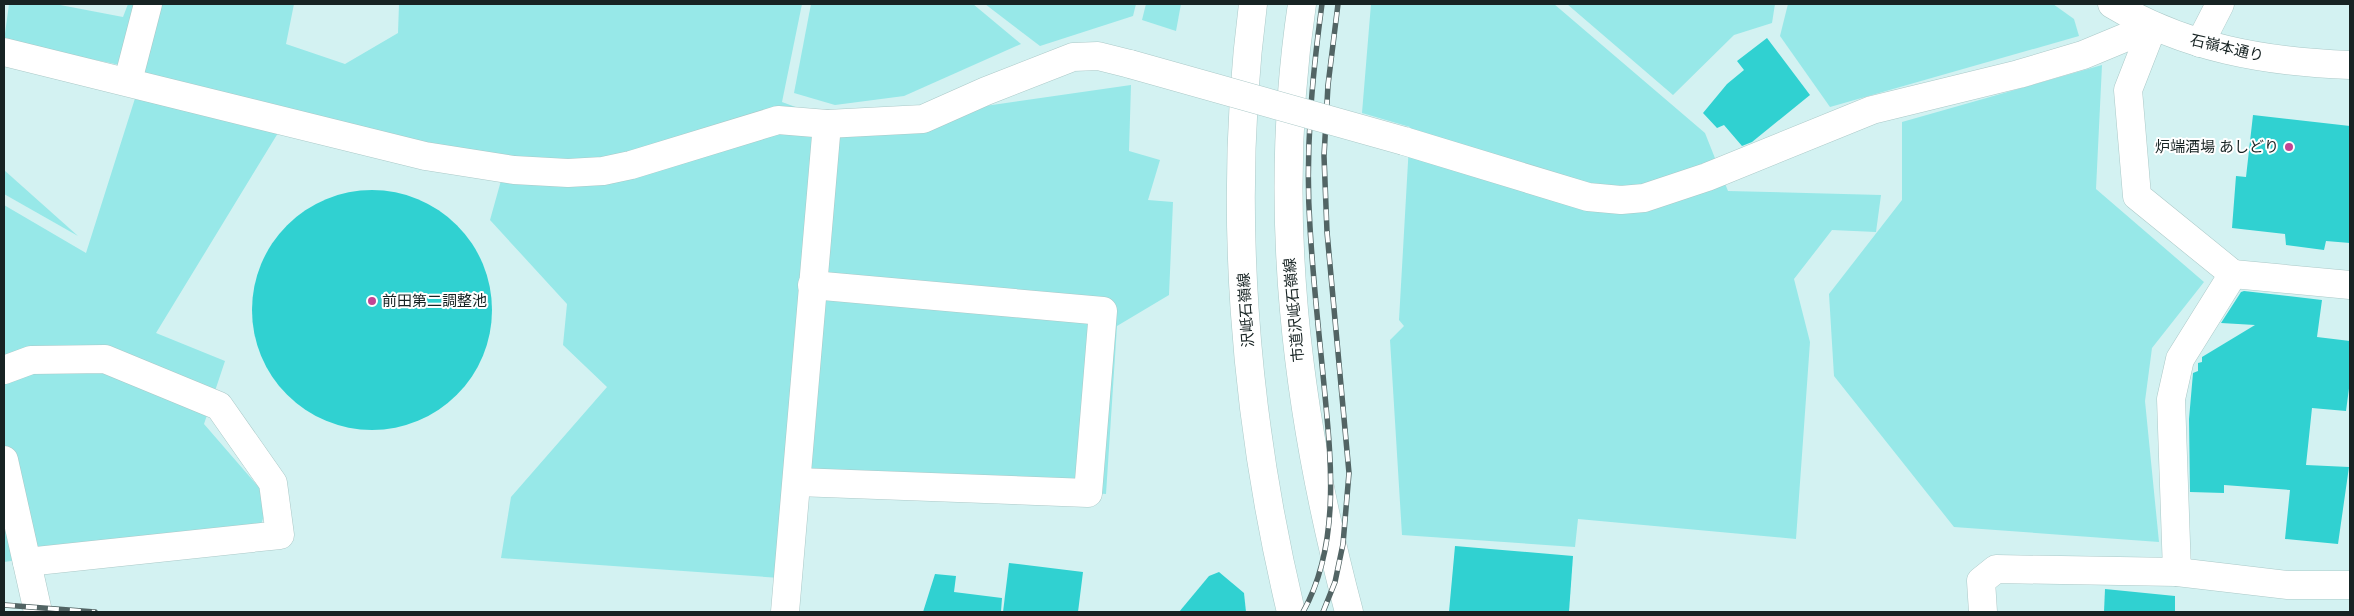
<svg xmlns="http://www.w3.org/2000/svg" width="2354" height="616" viewBox="0 0 2354 616" font-family="'Noto Sans','Noto Sans JP',sans-serif">
	<rect width="100%" height="100%" fill="#d3f2f2"/>
	<g fill="#97e8e8">
		<path d="M 9,4 L 55,4 L 123,17 L 128,4 L 294,4 L 286,44 L 345,64 L 398,33 L 399,4 L 802,4 L 782,102 L 847,126 L 1131,85 L 1129,151 L 1160,160 L 1148,200 L 1173,202 L 1169,295 L 1117,326 L 1106,494 L 789,471 L 780,578 L 501,558 L 511,497 L 607,387 L 563,345 L 567,304 L 490,220 L 502,177 L 278,133 L 156,333 L 225,361 L 204,424 L 269,499 L 261,525 L 4,562 L 4,205 L 86,253 L 144,70 L 4,41 Z"/>
		<path d="M 811,4 L 973,4 L 1021,44 L 904,96 L 835,105 L 794,93 Z"/>
		<path d="M 985,4 L 1136,4 L 1133,16 L 1040,46 Z"/>
		<path d="M 1146,4 L 1181,4 L 1176,31 L 1142,20 Z"/>
		<path d="M 1371,4 L 1554,4 L 1705,133 L 1728,191 L 1881,195 L 1876,232 L 1832,230 L 1794,279 L 1810,342 L 1796,539 L 1578,519 L 1575,547 L 1402,535 L 1390,340 L 1404,326 L 1399,320 L 1410,127 L 1362,113 Z"/>
		<path d="M 1567,4 L 1775,4 L 1772,23 L 1734,35 L 1673,95 Z"/>
		<path d="M 1788,4 L 2053,4 L 2074,19 L 2079,36 L 1830,107 L 1780,36 Z"/>
		<path d="M 2102,65 L 2096,189 L 2204,282 L 2152,348 L 2145,401 L 2159,542 L 1954,527 L 1834,376 L 1829,294 L 1902,200 L 1902,122 Z"/>
		<path d="M 4,170 L 78,236 L 4,194 Z"/>
	</g>
	<g fill="#30d1d1">
		<path d="M 1767,38 L 1810,95 L 1752,142 L 1742,146 L 1724,125 L 1717,128 L 1703,113 L 1727,84 L 1744,70 L 1737,61 Z"/>
		<path d="M 2253,115 L 2350,126 L 2350,243 L 2326,241 L 2324,250 L 2286,245 L 2285,234 L 2232,228 L 2236,176 L 2246,177 Z"/>
		<circle cx="372" cy="310" r="120"/>
		<path d="M 2244,291 L 2322,300 L 2317,337 L 2350,341 L 2350,381 L 2346,411 L 2312,408 L 2306,465 L 2349,467 L 2338,544 L 2285,539 L 2290,490 L 2224,485 L 2224,493 L 2190,492 L 2189,419 L 2193,373 L 2198,371 L 2198,363 L 2202,362 L 2202,357 L 2255,325 L 2221,323 L 2241,292 Z"/>
		<path d="M 1455,546 L 1573,556 L 1569,612 L 1449,612 Z"/>
		<path d="M 1009,563 L 1083,572 L 1078,612 L 1003,612 Z"/>
		<path d="M 1219,572 L 1244,593 L 1246,612 L 1179,612 L 1209,576 Z"/>
		<path d="M 935,574 L 956,576 L 954,592 L 1002,598 L 1001,612 L 923,612 Z"/>
		<path d="M 2105,589 L 2175,596 L 2175,612 L 2104,612 Z"/>
	</g>
	<g fill="none" stroke-linecap="round" stroke-linejoin="round">
		<defs>
			<g id="minor">
				<path d="M 1253,4 C 1227,205 1244,415 1291,612"/>
				<path d="M 1302,4 C 1271,210 1296,412 1349,612"/>
				<path d="M 2200,43 L 2220,4"/>
				<path d="M 4,52 L 425,156 L 514,170 L 568,173 L 603,171 L 631,165 L 778,120 L 827,124 L 923,119 L 986,91 L 1073,57 L 1098,56 L 1130,64"/>
				<path d="M 128,81 L 148,4"/>
				<path d="M 1404,141 L 1588,197 L 1621,200 L 1644,198 L 1707,177 L 1872,110 L 2019,74 L 2083,55 L 2153,26"/>
				<path d="M 2233,274 L 2350,285"/>
				<path d="M 4,370 L 31,360 L 105,359 L 219,406 L 273,483 L 280,535 L 27,562"/>
				<path d="M 4,460 L 38,612"/>
				<path d="M 797,482 L 1088,493 L 1103,311 L 812,285"/>
				<path d="M 2177,572 L 2288,585 L 2350,585"/>
				<path d="M 785,612 L 827,124"/>
				<path d="M 1983,612 L 1981,581 L 1996,569 L 2177,572 L 2171,399 L 2180,359 L 2233,274 L 2137,196 L 2128,90 L 2153,26"/>
			</g>
			<path id="major" d="M 2112,4 C 2185,48 2266,62 2350,65"/>
		</defs>
		<use href="#minor" stroke="#abc9c8" stroke-width="29"/>
		<use href="#major" stroke="#abc9c8" stroke-width="29"/>
		<use href="#minor" stroke="#fff" stroke-width="28"/>
		<use href="#major" stroke="#fff" stroke-width="28"/>
		<defs>
			<g id="rail">
				<path d="M 4,605 L 95,612"/>
				<path d="M 1303,612 C 1341,544 1331,459 1324,385 C 1319,333 1313,280 1310,227 C 1305,152 1312,78 1322,4"/>
				<path d="M 1323,612 L 1335,582 L 1343,544 L 1349,473 L 1327,232 L 1324,156 L 1328,85 L 1338,4"/>
			</g>
		</defs>
		<use href="#rail" stroke="#526464" stroke-width="5.5"/>
		<use href="#rail" stroke="#fff" stroke-width="4" stroke-dasharray="11" stroke-linecap="butt"/>
		<defs>
			<path id="minor-bridge" d="M 1130,64 L 1404,141"/>
		</defs>
		<use href="#minor-bridge" stroke="#abc9c8" stroke-width="29" stroke-linecap="butt"/>
		<use href="#minor-bridge" stroke="#fff" stroke-width="28"/>
	</g>
	<g fill="#c24594" stroke="#fff" stroke-width="2">
		<circle cx="2289" cy="147" r="5"/>
		<circle cx="372" cy="301" r="5"/>
	</g>
	<g text-anchor="middle" stroke-width="4" stroke-linejoin="round" paint-order="stroke">
		<g font-size="15" fill="#172323" stroke="#fff">
			<text transform="translate(2227 48) rotate(13)" y="5">石嶺本通り</text>
			<text transform="translate(1246 310) rotate(-94)" y="5">沢岻石嶺線</text>
			<text transform="translate(1294 310) rotate(-95)" y="5">市道沢岻石嶺線</text>
		</g>
		<g font-size="15" fill="#172323" stroke="#fff" text-anchor="end">
			<text x="2279" y="152">炉端酒場 あしどり</text>
			<text x="382" y="306" text-anchor="start">前田第二調整池</text>
		</g>
	</g>
	<rect width="2354" height="616" fill="none" stroke="#172323" stroke-width="10"/>
</svg>
